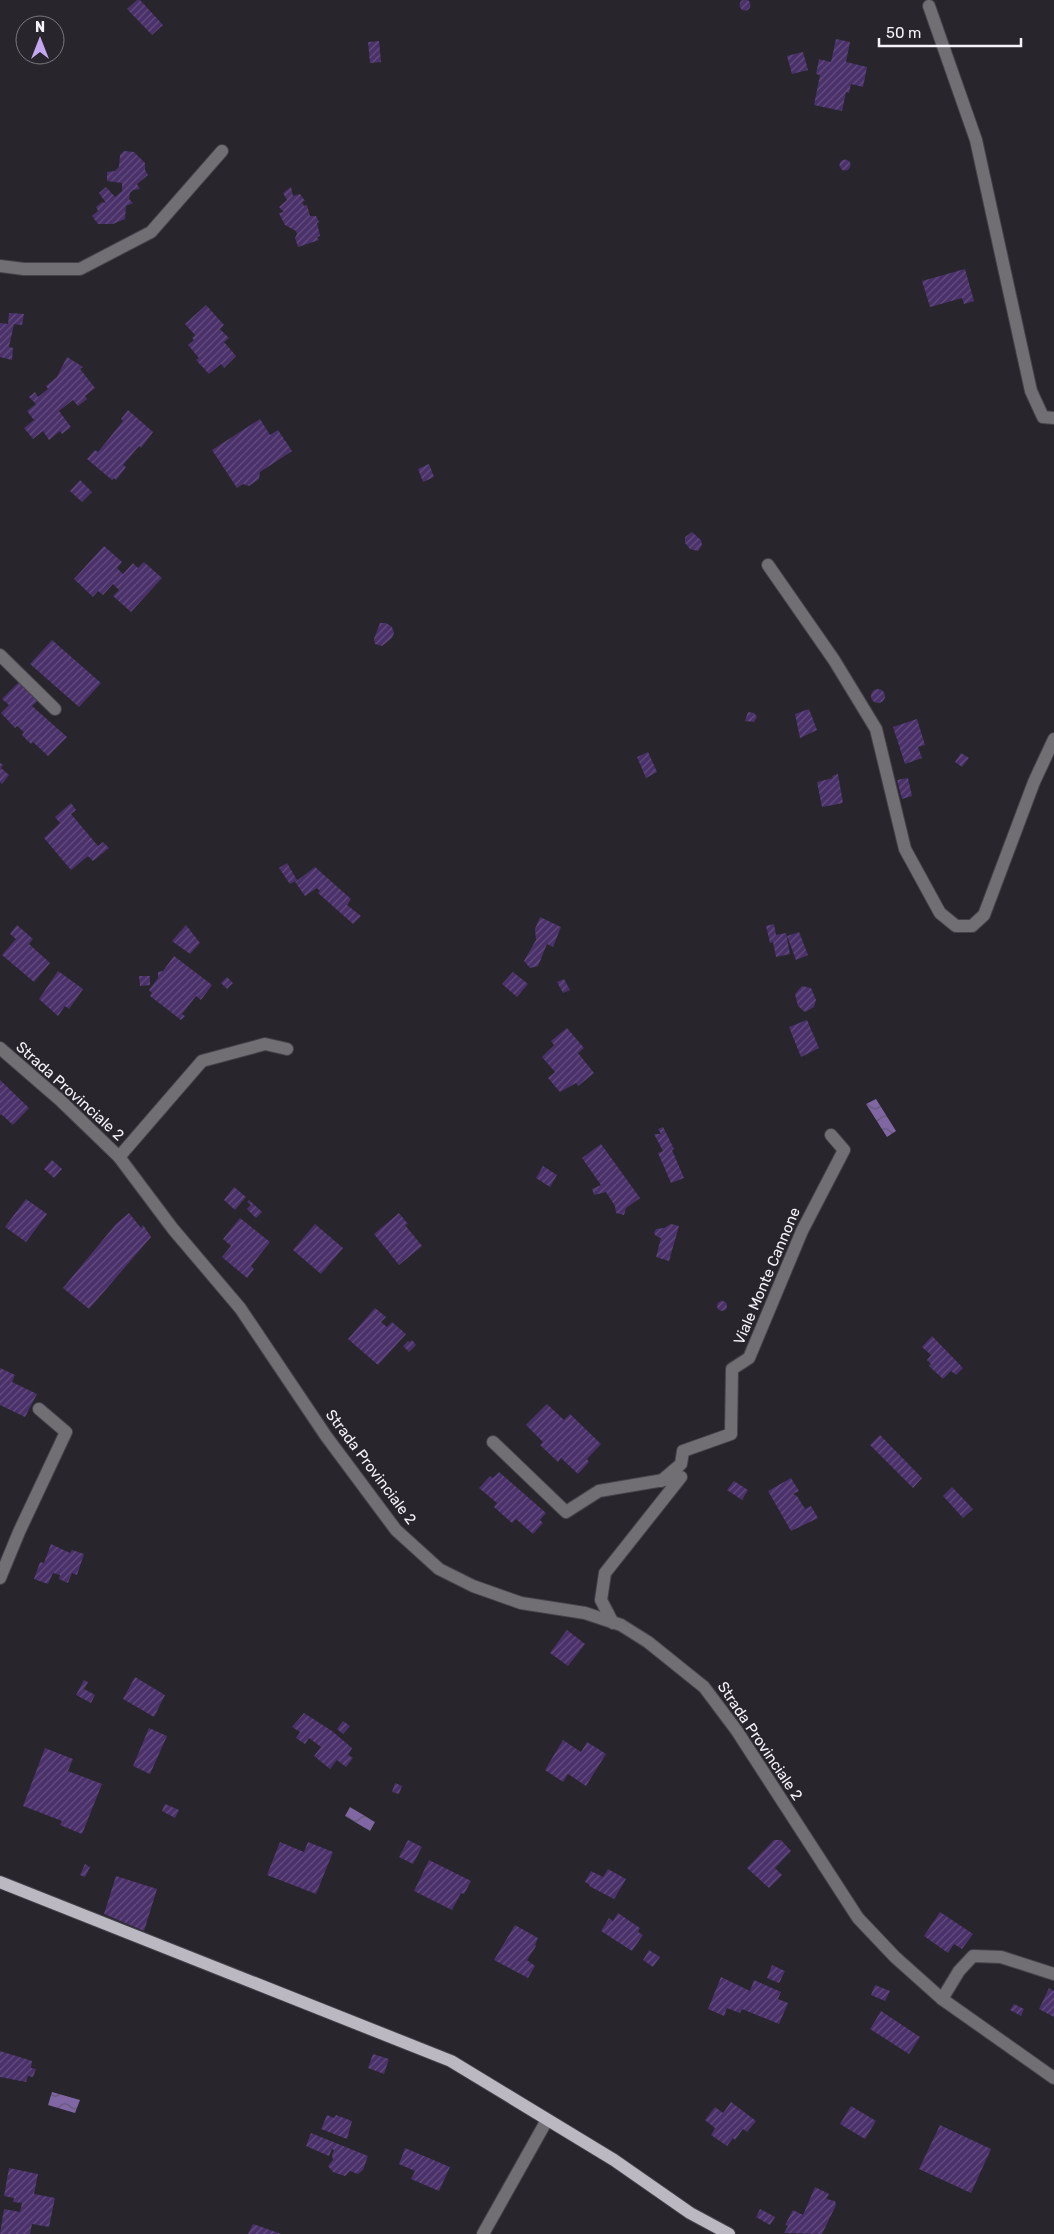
<svg xmlns="http://www.w3.org/2000/svg" width="1054" height="2234" viewBox="0 0 1054 2234" font-family="Rubik,sans-serif">
	<defs>
		<pattern id="water-waves" width="16" height="10" patternUnits="userSpaceOnUse" patternTransform="scale(1.25)"><rect width="16" height="10" fill="#8067a4"/><path d="M0 5q4-4 8 0t8 0" fill="none" stroke="#655878"/></pattern>
		<pattern id="building-hatch" width="6" height="6" patternUnits="userSpaceOnUse" patternTransform="scale(1.25)"><rect width="6" height="6" fill="#4a316a"/><path d="M-1 1l2-2M0 6l6-6M5 7l2-2" fill="none" stroke="#654f80"/></pattern>
	</defs>
	<rect width="100%" height="100%" fill="#28252d"/>
	<g fill="url(#water-waves)">
		<path d="M 876,1099 L 896,1131 L 887,1137 L 866,1104 Z"/>
		<path d="M 350,1807 L 375,1822 L 370,1831 L 345,1816 Z"/>
		<path d="M 52,2092 L 80,2100 L 75,2113 L 48,2105 Z"/>
	</g>
	<g fill="url(#building-hatch)">
		<circle cx="745" cy="5" r="5.5"/>
		<path d="M 137,0 L 140,0 L 163,25 L 152,35 L 127,9 Z"/>
		<path d="M 836,39 L 850,42 L 846,62 L 867,67 L 863,87 L 851,84 L 849,93 L 846,92 L 842,111 L 814,105 L 820,75 L 816,74 L 819,59 L 831,62 Z"/>
		<path d="M 379,41 L 381,62 L 370,63 L 368,42 Z"/>
		<path d="M 803,52 L 808,70 L 792,74 L 787,56 Z"/>
		<path d="M 124,151 L 134,152 L 145,163 L 145,170 L 148,175 L 137,184 L 140,189 L 133,190 L 130,193 L 129,199 L 133,203 L 126,206 L 125,219 L 113,224 L 98,224 L 92,216 L 98,211 L 96,207 L 102,202 L 106,203 L 99,193 L 106,187 L 115,197 L 122,191 L 122,183 L 107,181 L 107,172 L 115,171 L 119,167 L 120,155 Z"/>
		<circle cx="845" cy="165" r="5.5"/>
		<path d="M 291,187 L 293,196 L 300,194 L 305,201 L 302,202 L 304,206 L 307,205 L 310,216 L 316,216 L 319,222 L 317,223 L 320,236 L 317,237 L 319,240 L 298,247 L 295,238 L 297,234 L 296,231 L 285,225 L 279,213 L 284,212 L 279,207 L 287,200 L 283,193 Z"/>
		<path d="M 965,269 L 974,301 L 964,304 L 962,298 L 930,307 L 922,281 Z"/>
		<path d="M 206,305 L 224,325 L 220,329 L 229,338 L 224,342 L 236,356 L 224,368 L 221,364 L 209,374 L 196,360 L 199,358 L 188,345 L 194,340 L 192,338 L 195,335 L 185,324 Z"/>
		<path d="M 9,313 L 24,314 L 22,325 L 14,324 L 9,347 L 13,348 L 12,360 L 0,357 L 0,323 L 8,324 Z"/>
		<path d="M 67,357 L 83,367 L 80,369 L 95,388 L 85,396 L 87,399 L 78,406 L 73,400 L 59,411 L 71,427 L 62,434 L 60,431 L 49,440 L 43,431 L 33,439 L 24,428 L 34,420 L 27,411 L 36,404 L 29,397 L 35,392 L 38,397 L 48,389 L 46,386 L 57,377 Z"/>
		<path d="M 128,410 L 153,432 L 141,448 L 139,446 L 123,465 L 126,467 L 116,480 L 114,478 L 112,480 L 87,459 L 95,450 L 98,452 L 123,421 L 121,419 Z"/>
		<path d="M 260,419 L 270,435 L 278,430 L 292,451 L 260,472 L 259,479 L 249,486 L 243,484 L 237,488 L 212,450 Z"/>
		<path d="M 429,464 L 434,477 L 423,482 L 418,469 Z"/>
		<path d="M 80,480 L 92,492 L 82,502 L 70,491 Z"/>
		<path d="M 692,532 L 701,540 L 702,545 L 698,551 L 690,549 L 685,543 L 685,537 Z"/>
		<path d="M 104,546 L 122,562 L 117,568 L 123,574 L 133,563 L 138,568 L 144,562 L 162,578 L 131,612 L 113,596 L 119,590 L 113,584 L 103,595 L 98,591 L 93,597 L 74,579 Z"/>
		<path d="M 380,623 L 386,623 L 392,627 L 394,633 L 392,638 L 382,646 L 375,644 L 374,639 Z"/>
		<path d="M 52,640 L 101,683 L 79,707 L 30,664 Z"/>
		<path d="M 22,679 L 41,698 L 32,706 L 67,737 L 48,756 L 33,742 L 31,744 L 22,735 L 24,732 L 17,726 L 15,728 L 1,713 L 9,705 L 2,699 Z"/>
		<circle cx="878" cy="696" r="7"/>
		<path d="M 809,709 L 817,730 L 800,738 L 795,714 Z"/>
		<path d="M 748,712 L 754,713 L 757,717 L 754,722 L 745,721 Z"/>
		<path d="M 917,719 L 925,745 L 918,747 L 922,758 L 905,764 L 893,727 Z"/>
		<path d="M 648,752 L 657,772 L 646,778 L 637,757 Z"/>
		<path d="M 961,753 L 969,758 L 962,767 L 955,762 Z"/>
		<path d="M 0,763 L 3,765 L 1,768 L 9,775 L 2,784 L 0,782 Z"/>
		<path d="M 838,774 L 843,803 L 822,807 L 817,782 L 833,778 L 832,776 Z"/>
		<path d="M 908,778 L 912,796 L 902,799 L 897,780 Z"/>
		<path d="M 71,803 L 76,810 L 71,814 L 98,846 L 103,842 L 109,848 L 93,861 L 88,856 L 71,870 L 44,838 L 60,823 L 55,817 Z"/>
		<path d="M 287,863 L 297,880 L 290,884 L 279,868 Z"/>
		<path d="M 315,867 L 351,899 L 347,905 L 361,916 L 353,924 L 318,893 L 320,891 L 317,888 L 305,896 L 295,882 Z"/>
		<path d="M 540,917 L 561,927 L 553,947 L 547,944 L 538,966 L 530,968 L 524,961 L 536,940 L 535,929 Z"/>
		<path d="M 774,924 L 776,935 L 786,933 L 790,954 L 776,957 L 773,942 L 770,943 L 766,926 Z"/>
		<path d="M 17,925 L 33,939 L 29,944 L 50,963 L 34,982 L 2,955 L 16,939 L 10,934 Z"/>
		<path d="M 186,925 L 200,943 L 190,954 L 172,941 Z"/>
		<path d="M 799,932 L 808,955 L 796,960 L 787,936 Z"/>
		<path d="M 174,956 L 212,985 L 201,1000 L 196,996 L 182,1014 L 185,1016 L 181,1020 L 150,996 L 152,993 L 149,990 L 158,978 L 158,972 L 163,971 Z"/>
		<path d="M 58,971 L 83,989 L 69,1009 L 65,1006 L 58,1016 L 39,999 Z"/>
		<path d="M 513,972 L 528,984 L 517,997 L 502,984 Z"/>
		<path d="M 139,976 L 150,976 L 150,985 L 140,986 Z"/>
		<path d="M 227,977 L 233,983 L 227,989 L 221,983 Z"/>
		<path d="M 564,979 L 570,990 L 563,993 L 557,982 Z"/>
		<path d="M 802,986 L 811,988 L 816,1000 L 814,1007 L 805,1012 L 798,1006 L 795,994 Z"/>
		<path d="M 807,1020 L 819,1048 L 801,1057 L 789,1027 Z"/>
		<path d="M 567,1028 L 584,1048 L 578,1053 L 594,1073 L 578,1086 L 576,1083 L 560,1092 L 548,1078 L 555,1072 L 542,1057 L 554,1045 L 551,1041 Z"/>
		<path d="M 0,1080 L 29,1108 L 13,1125 L 1,1114 L 0,1116 Z"/>
		<path d="M 663,1127 L 674,1149 L 672,1150 L 684,1178 L 671,1183 L 658,1153 L 663,1151 L 654,1134 L 661,1134 L 658,1129 Z"/>
		<path d="M 601,1144 L 640,1198 L 626,1208 L 624,1215 L 616,1213 L 615,1206 L 606,1192 L 594,1195 L 592,1189 L 601,1185 L 582,1158 Z"/>
		<path d="M 52,1160 L 62,1169 L 54,1178 L 44,1169 Z"/>
		<path d="M 543,1166 L 557,1175 L 550,1187 L 536,1178 Z"/>
		<path d="M 234,1187 L 246,1197 L 235,1210 L 224,1200 Z"/>
		<path d="M 26,1199 L 47,1214 L 26,1242 L 5,1227 Z"/>
		<path d="M 249,1200 L 262,1212 L 256,1218 L 247,1209 L 251,1205 L 247,1202 Z"/>
		<path d="M 129,1213 L 141,1228 L 143,1225 L 151,1237 L 89,1309 L 63,1288 L 116,1224 Z"/>
		<path d="M 399,1213 L 408,1224 L 405,1225 L 422,1246 L 399,1265 L 374,1234 Z"/>
		<path d="M 240,1218 L 270,1242 L 251,1266 L 254,1269 L 247,1278 L 222,1257 L 231,1246 L 223,1239 Z"/>
		<path d="M 315,1224 L 343,1248 L 321,1274 L 293,1250 Z"/>
		<path d="M 671,1224 L 679,1226 L 669,1261 L 656,1257 L 661,1238 L 656,1236 L 654,1233 L 656,1229 L 664,1228 Z"/>
		<circle cx="722" cy="1306" r="5"/>
		<path d="M 375,1308 L 386,1317 L 381,1322 L 387,1327 L 392,1322 L 406,1334 L 378,1365 L 348,1339 Z"/>
		<path d="M 932,1336 L 963,1368 L 956,1375 L 951,1371 L 943,1379 L 929,1366 L 931,1364 L 927,1360 L 931,1355 L 922,1347 Z"/>
		<path d="M 412,1340 L 416,1345 L 409,1352 L 403,1346 L 408,1341 L 410,1342 Z"/>
		<path d="M 0,1368 L 15,1375 L 12,1382 L 37,1394 L 25,1417 L 0,1405 Z"/>
		<path d="M 547,1404 L 564,1420 L 570,1414 L 601,1444 L 587,1459 L 589,1462 L 578,1474 L 561,1458 L 558,1462 L 540,1445 L 543,1442 L 526,1425 Z"/>
		<path d="M 880,1435 L 922,1478 L 913,1488 L 870,1445 Z"/>
		<path d="M 499,1472 L 546,1513 L 540,1520 L 543,1523 L 533,1534 L 516,1519 L 512,1523 L 494,1507 L 497,1503 L 479,1488 L 490,1476 L 493,1478 Z"/>
		<path d="M 791,1478 L 799,1491 L 793,1494 L 797,1496 L 805,1509 L 811,1506 L 818,1518 L 791,1531 L 768,1491 Z"/>
		<path d="M 734,1481 L 748,1490 L 742,1500 L 727,1490 Z"/>
		<path d="M 952,1487 L 973,1509 L 963,1518 L 943,1496 Z"/>
		<path d="M 51,1544 L 70,1553 L 72,1550 L 84,1554 L 77,1575 L 72,1573 L 68,1583 L 59,1579 L 60,1575 L 53,1573 L 48,1584 L 34,1579 L 40,1562 L 44,1563 Z"/>
		<path d="M 567,1630 L 585,1644 L 568,1666 L 550,1653 Z"/>
		<path d="M 135,1677 L 165,1695 L 154,1717 L 123,1699 Z"/>
		<path d="M 84,1680 L 88,1682 L 84,1689 L 95,1695 L 91,1703 L 76,1695 Z"/>
		<path d="M 304,1713 L 332,1731 L 352,1748 L 348,1755 L 353,1758 L 346,1767 L 337,1760 L 330,1769 L 314,1756 L 321,1747 L 309,1738 L 305,1744 L 296,1738 L 300,1732 L 292,1727 Z"/>
		<path d="M 343,1721 L 350,1726 L 343,1734 L 337,1729 Z"/>
		<path d="M 149,1728 L 167,1736 L 150,1774 L 133,1766 Z"/>
		<path d="M 563,1740 L 581,1752 L 587,1742 L 606,1754 L 586,1786 L 568,1774 L 563,1782 L 545,1770 Z"/>
		<path d="M 45,1748 L 73,1759 L 68,1771 L 102,1784 L 82,1834 L 60,1825 L 62,1821 L 23,1806 Z"/>
		<path d="M 395,1783 L 402,1786 L 399,1794 L 392,1792 Z"/>
		<path d="M 165,1804 L 179,1810 L 175,1818 L 162,1811 Z"/>
		<path d="M 408,1840 L 422,1847 L 413,1864 L 399,1857 Z"/>
		<path d="M 774,1840 L 781,1840 L 791,1851 L 775,1868 L 782,1875 L 769,1888 L 747,1868 Z"/>
		<path d="M 280,1842 L 304,1852 L 308,1842 L 333,1852 L 316,1894 L 267,1875 Z"/>
		<path d="M 429,1860 L 471,1881 L 464,1894 L 461,1893 L 452,1910 L 414,1891 Z"/>
		<path d="M 85,1864 L 90,1867 L 85,1877 L 80,1875 Z"/>
		<path d="M 608,1869 L 626,1879 L 614,1899 L 589,1886 L 590,1885 L 585,1882 L 591,1871 L 603,1877 Z"/>
		<path d="M 116,1876 L 157,1889 L 144,1931 L 104,1914 Z"/>
		<path d="M 940,1912 L 973,1934 L 962,1949 L 954,1944 L 948,1953 L 924,1936 Z"/>
		<path d="M 618,1913 L 640,1928 L 638,1932 L 643,1935 L 632,1951 L 601,1931 L 609,1918 L 613,1921 Z"/>
		<path d="M 515,1925 L 538,1938 L 535,1945 L 536,1946 L 527,1960 L 535,1966 L 528,1978 L 494,1960 Z"/>
		<path d="M 649,1950 L 660,1957 L 653,1967 L 643,1960 Z"/>
		<path d="M 772,1965 L 785,1971 L 779,1983 L 767,1978 Z"/>
		<path d="M 721,1977 L 750,1991 L 754,1980 L 781,1992 L 778,1999 L 788,2003 L 779,2024 L 742,2009 L 740,2013 L 727,2008 L 724,2016 L 708,2009 Z"/>
		<path d="M 875,1985 L 890,1991 L 885,2001 L 871,1995 Z"/>
		<path d="M 1049,1988 L 1054,1991 L 1054,2017 L 1039,2009 Z"/>
		<path d="M 1014,2004 L 1024,2009 L 1021,2016 L 1010,2010 Z"/>
		<path d="M 881,2011 L 920,2037 L 909,2054 L 870,2029 Z"/>
		<path d="M 0,2051 L 32,2061 L 31,2068 L 36,2069 L 33,2077 L 28,2076 L 26,2082 L 0,2077 Z"/>
		<path d="M 373,2054 L 389,2059 L 384,2074 L 368,2068 Z"/>
		<path d="M 731,2102 L 756,2121 L 747,2132 L 743,2129 L 735,2140 L 733,2138 L 727,2146 L 711,2135 L 715,2128 L 705,2120 L 715,2107 L 723,2113 Z"/>
		<path d="M 851,2106 L 876,2121 L 865,2139 L 840,2124 Z"/>
		<path d="M 327,2115 L 334,2118 L 336,2115 L 352,2121 L 347,2139 L 321,2129 Z"/>
		<path d="M 940,2125 L 991,2149 L 971,2193 L 919,2169 Z"/>
		<path d="M 311,2133 L 368,2156 L 363,2170 L 358,2174 L 350,2171 L 345,2176 L 333,2172 L 328,2166 L 333,2160 L 332,2155 L 334,2150 L 332,2149 L 329,2156 L 306,2146 Z"/>
		<path d="M 405,2148 L 450,2167 L 439,2191 L 411,2179 L 415,2171 L 399,2164 Z"/>
		<path d="M 9,2168 L 38,2174 L 34,2194 L 55,2198 L 49,2227 L 32,2224 L 30,2234 L 0,2234 L 4,2209 L 20,2212 L 22,2203 L 13,2202 L 14,2198 L 4,2196 Z"/>
		<path d="M 815,2187 L 829,2194 L 826,2199 L 835,2201 L 836,2205 L 822,2234 L 784,2233 L 788,2226 L 785,2225 L 793,2210 L 803,2215 Z"/>
		<path d="M 760,2209 L 775,2217 L 770,2225 L 756,2217 Z"/>
		<path d="M 253,2224 L 281,2234 L 248,2234 Z"/>
	</g>
	<g fill="none" stroke-linecap="round" stroke-linejoin="round">
		<defs>
			<g id="minor">
				<path d="M 929,6 L 976,140 L 1031,391 L 1043,417 L 1054,418"/>
				<path d="M 0,266 L 24,269 L 80,269 L 151,232 L 222,151"/>
				<path d="M 768,565 L 834,660 L 876,729 L 905,849 L 940,913 L 956,926 L 972,926 L 984,915 L 1034,782 L 1054,739"/>
				<path d="M 0,655 L 55,709"/>
				<path d="M 0,1048 L 60,1100 L 119,1157 L 173,1229 L 240,1308 L 326,1436 L 396,1530 L 439,1569 L 473,1586 L 521,1603 L 585,1613 L 621,1625 L 648,1642 L 704,1687 L 737,1731 L 858,1918 L 895,1957 L 942,1999 L 1054,2078"/>
				<path d="M 119,1157 L 202,1061 L 265,1044 L 287,1049"/>
				<path d="M 493,1442 L 566,1512 L 599,1491 L 681,1477 L 605,1573 L 601,1600 L 613,1623"/>
				<path d="M 661,1481 L 681,1464 L 683,1451 L 731,1434 L 732,1369 L 749,1358 L 802,1231 L 844,1150 L 831,1135"/>
				<path d="M 0,1578 L 19,1532 L 66,1432 L 39,1409"/>
				<path d="M 942,1999 L 959,1971 L 973,1956 L 1001,1957 L 1054,1974"/>
				<path d="M 483,2234 L 547,2120"/>
			</g>
			<path id="major" d="M 0,1882 L 451,2061 L 614,2160 L 690,2213 L 729,2234"/>
		</defs>
		<use href="#minor" stroke="#45424a" stroke-width="14"/>
		<use href="#major" stroke="#45424a" stroke-width="14"/>
		<use href="#minor" stroke="#716f74" stroke-width="12"/>
		<use href="#major" stroke="#bbb8c2" stroke-width="12"/>
	</g>
	<g text-anchor="middle" stroke-width="4" stroke-linejoin="round" paint-order="stroke">
		<g font-size="15" fill="#f6f4fa" stroke="#28252d">
			<text transform="translate(70 1091) rotate(42)" y="5">Strada Provinciale 2</text>
			<text transform="translate(767 1276) rotate(-67)" y="5">Viale Monte Cannone</text>
			<text transform="translate(371 1467) rotate(53)" y="5">Strada Provinciale 2</text>
			<text transform="translate(760 1741) rotate(56)" y="5">Strada Provinciale 2</text>
		</g>
	</g>
	<g transform="translate(40 40)"><circle r="24" fill="#28252d" stroke="#7a787f"/>
	<path d="M0-4L9 19L0 12L-9 19Z" fill="#c4a7f1"/>
	<text y="-8" font-size="14" font-weight="bold" text-anchor="middle" fill="#f6f4fa">N</text>
	</g>
	<path d="M879 38v8h142v-8" fill="none" stroke="#f6f4fa" stroke-width="2.5"/>
	<text x="886" y="38" font-size="15" fill="#f6f4fa" stroke="#28252d" stroke-width="4" paint-order="stroke">50 m</text>
</svg>
